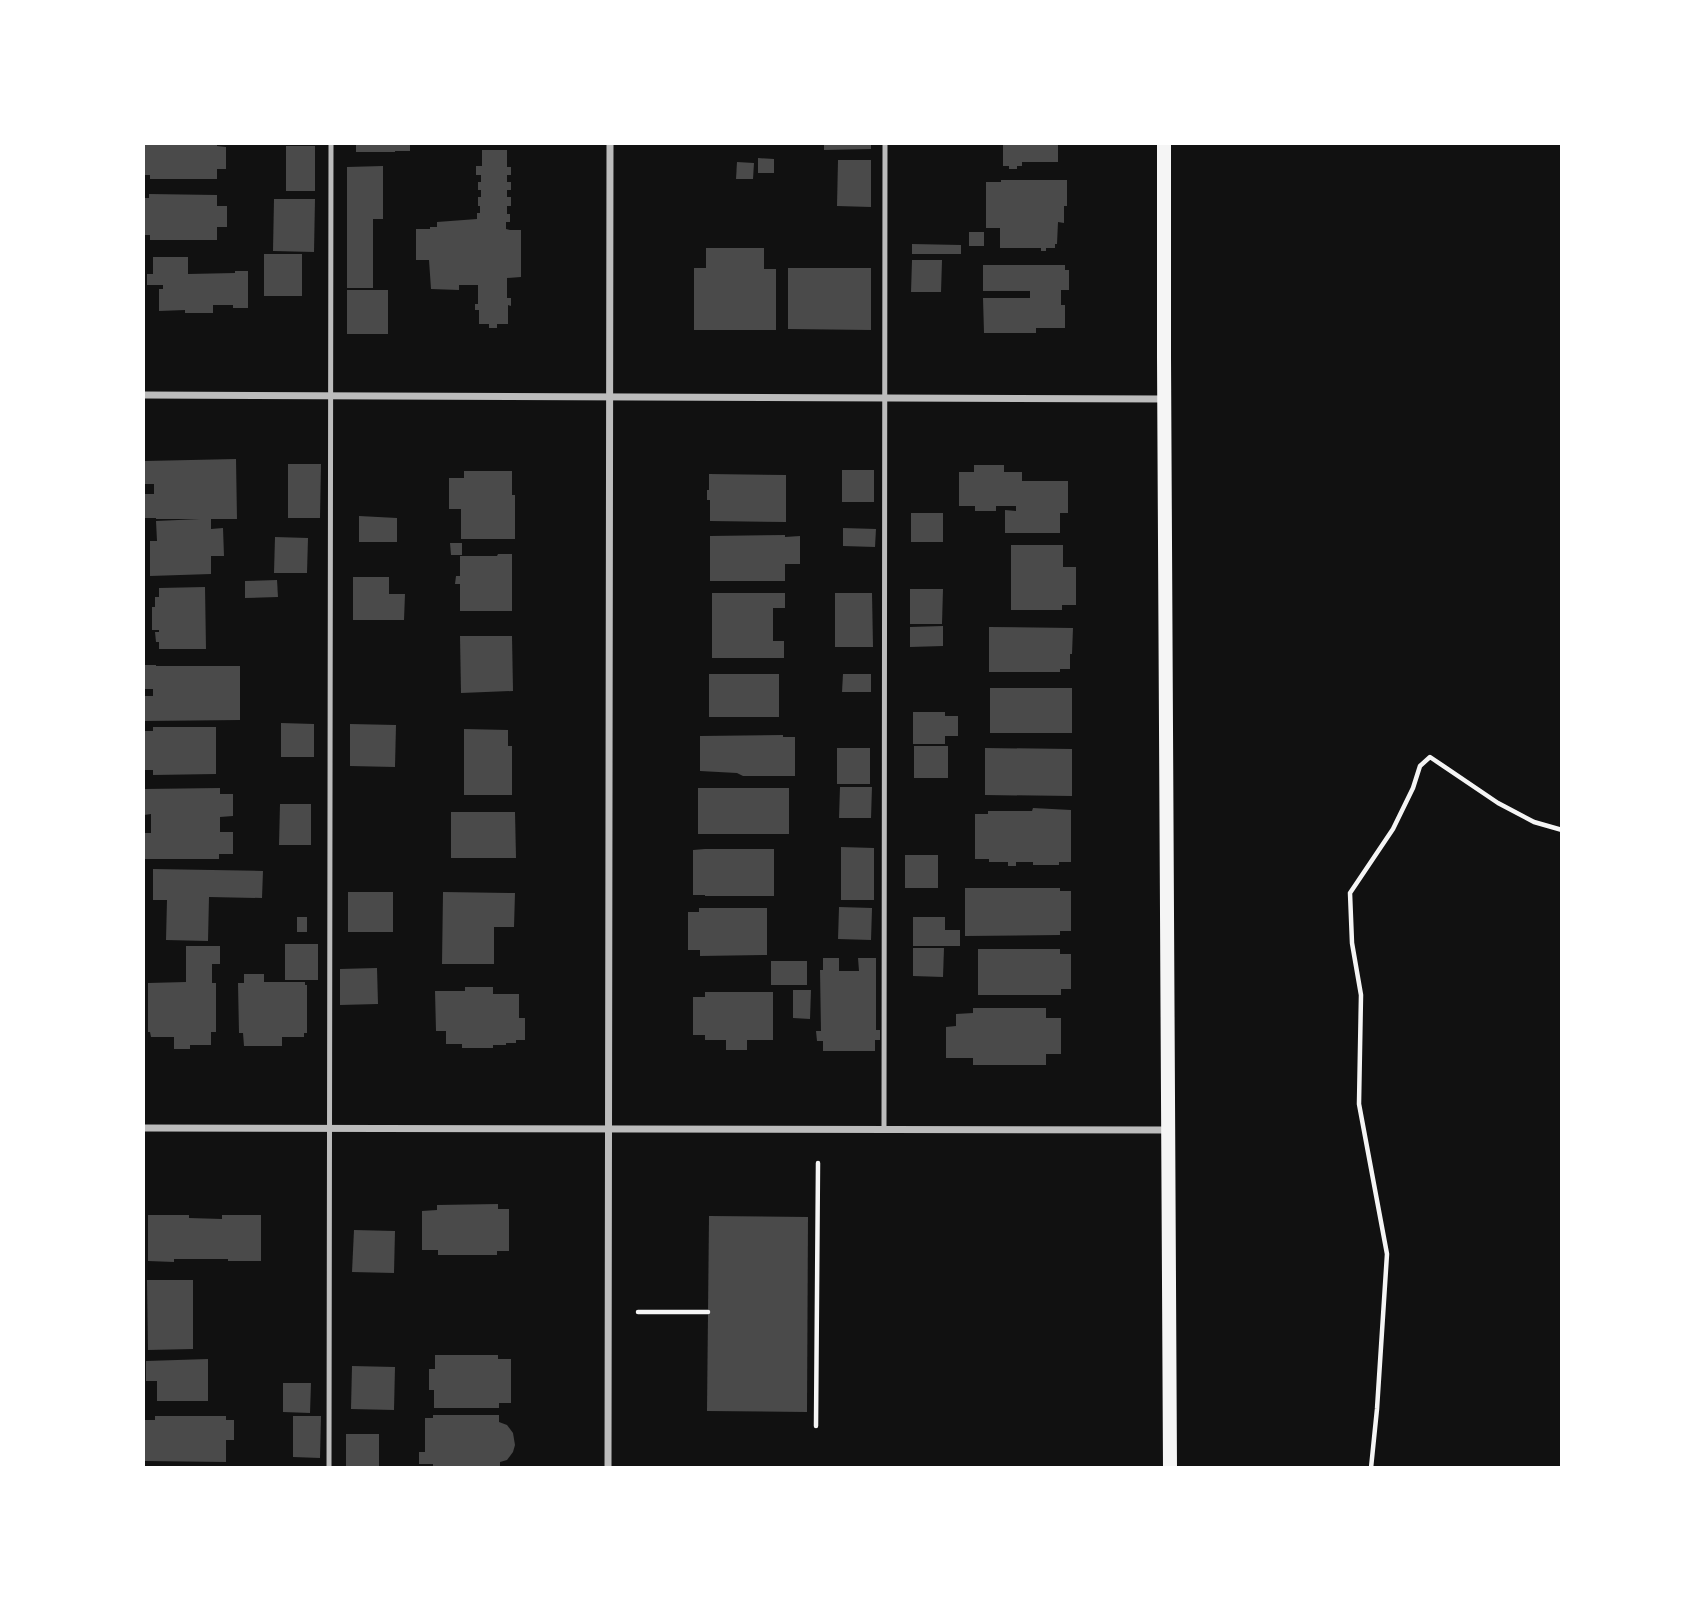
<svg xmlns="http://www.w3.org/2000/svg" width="1705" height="1611" viewBox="0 0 1705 1611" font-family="Arial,sans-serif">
	<rect width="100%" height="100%" fill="#111"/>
	<g fill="#4a4a4a">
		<path d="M 144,144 L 217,144 L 217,146 L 226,147 L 226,169 L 217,169 L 217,179 L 150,179 L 150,175 L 144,175 Z"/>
		<path d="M 356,144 L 410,144 L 410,151 L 395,151 L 395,152 L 356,152 Z"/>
		<path d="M 824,144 L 871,144 L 871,149 L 824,150 Z"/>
		<path d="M 1003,144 L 1058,144 L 1058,162 L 1022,162 L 1022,166 L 1017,166 L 1017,169 L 1009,169 L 1009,166 L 1003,166 Z"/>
		<rect x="286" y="146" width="29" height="45"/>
		<path d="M 482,150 L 507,150 L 507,167 L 511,167 L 511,175 L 507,175 L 507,182 L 511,182 L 511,190 L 507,190 L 507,197 L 511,197 L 511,206 L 507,206 L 507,214 L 510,214 L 510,222 L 506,222 L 506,229 L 510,230 L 521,230 L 521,277 L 507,278 L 507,298 L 511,298 L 511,306 L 508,305 L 508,324 L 497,324 L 497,328 L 489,328 L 489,324 L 479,324 L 479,310 L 475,310 L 475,304 L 478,304 L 478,285 L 459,285 L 459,290 L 431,289 L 429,260 L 416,260 L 416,229 L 430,229 L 430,227 L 437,227 L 437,222 L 477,219 L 477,213 L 480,213 L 480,206 L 478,206 L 478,197 L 481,197 L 481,190 L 478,190 L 478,182 L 481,182 L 481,175 L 476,175 L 476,166 L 482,166 Z"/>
		<path d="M 758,158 L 774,159 L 774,173 L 758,173 Z"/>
		<path d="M 838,160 L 871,160 L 871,207 L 837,206 Z"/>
		<path d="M 737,162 L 754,163 L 753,179 L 736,179 Z"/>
		<path d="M 383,166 L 383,219 L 373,219 L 373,288 L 347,288 L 347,167 Z"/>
		<path d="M 1001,180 L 1067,180 L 1067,206 L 1064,206 L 1064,223 L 1058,222 L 1057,244 L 1055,244 L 1055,248 L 1046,248 L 1046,251 L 1041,251 L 1041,248 L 1000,248 L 1000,228 L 986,228 L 986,182 L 1001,182 Z"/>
		<path d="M 149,194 L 217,195 L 217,206 L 227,206 L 227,227 L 217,227 L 217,240 L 150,240 L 150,235 L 144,235 L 144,198 L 149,198 Z"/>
		<path d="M 274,199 L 315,199 L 314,252 L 273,251 Z"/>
		<rect x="969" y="232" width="15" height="14"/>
		<path d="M 912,244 L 961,245 L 961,254 L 912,254 Z"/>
		<path d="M 706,248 L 764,248 L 764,269 L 776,269 L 776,330 L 694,330 L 694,268 L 706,268 Z"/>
		<rect x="264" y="254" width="38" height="42"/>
		<path d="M 153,257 L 188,257 L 188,274 L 235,273 L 235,271 L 248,271 L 248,308 L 233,308 L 233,305 L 213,305 L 213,313 L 185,313 L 185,310 L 159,311 L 159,289 L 163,289 L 163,285 L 147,285 L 147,274 L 153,274 Z"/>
		<path d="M 912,260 L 942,260 L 941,292 L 911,292 Z"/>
		<path d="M 983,265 L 1065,265 L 1065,270 L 1069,270 L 1069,290 L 1061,290 L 1061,305 L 1065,305 L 1065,328 L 1036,328 L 1036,333 L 984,333 L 983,298 L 1030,298 L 1030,291 L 983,291 Z"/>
		<path d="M 788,268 L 871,268 L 871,330 L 788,329 Z"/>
		<rect x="347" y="290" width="41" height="44"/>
		<path d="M 236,459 L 237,519 L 211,519 L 211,529 L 223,528 L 224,556 L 211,556 L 211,574 L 150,576 L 150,541 L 157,541 L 156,521 L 200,519 L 156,519 L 156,518 L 145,518 L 144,494 L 154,494 L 154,484 L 145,484 L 145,461 Z"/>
		<path d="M 288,464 L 321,464 L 320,518 L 288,518 Z"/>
		<path d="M 974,465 L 1004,465 L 1004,472 L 1022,472 L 1022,481 L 1068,481 L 1068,513 L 1060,513 L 1060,533 L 1005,533 L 1005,510 L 1016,511 L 1016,506 L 996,506 L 996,511 L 975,511 L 975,506 L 959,506 L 959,472 L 974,472 Z"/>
		<rect x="842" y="470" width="32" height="32"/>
		<path d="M 464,471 L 512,471 L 512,495 L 515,495 L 515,539 L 461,539 L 461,509 L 449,509 L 449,478 L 464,478 Z"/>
		<path d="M 709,474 L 786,475 L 786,522 L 710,521 L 710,500 L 707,500 L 707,490 L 709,490 Z"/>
		<rect x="911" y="513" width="32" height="29"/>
		<path d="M 359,516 L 397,518 L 397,542 L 359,542 Z"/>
		<path d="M 843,528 L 876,529 L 875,547 L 843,546 Z"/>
		<path d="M 785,535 L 785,537 L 800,536 L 800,564 L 785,564 L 785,581 L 710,581 L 710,536 Z"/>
		<path d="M 275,537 L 308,538 L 307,573 L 274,573 Z"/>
		<path d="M 450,543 L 462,543 L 462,555 L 451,555 Z"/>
		<path d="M 1011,545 L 1063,545 L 1063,567 L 1076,567 L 1076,605 L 1062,605 L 1062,610 L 1011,610 Z"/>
		<path d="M 498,554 L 512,554 L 512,611 L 460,611 L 460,584 L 455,584 L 456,576 L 460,576 L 460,556 L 497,556 Z"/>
		<path d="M 353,577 L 389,577 L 389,594 L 405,594 L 404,620 L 353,620 Z"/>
		<path d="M 277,580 L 278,597 L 245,598 L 245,581 Z"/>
		<path d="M 205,587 L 206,649 L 159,649 L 159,642 L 156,642 L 155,632 L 159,632 L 159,630 L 152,630 L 152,607 L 155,607 L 155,597 L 159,597 L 159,588 Z"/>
		<path d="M 910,589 L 943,589 L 942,624 L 910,624 Z"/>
		<path d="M 712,593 L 785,593 L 785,608 L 773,608 L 773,641 L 784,641 L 784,658 L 712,658 Z"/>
		<path d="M 835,593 L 872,593 L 873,647 L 835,647 Z"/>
		<path d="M 943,626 L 943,646 L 910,647 L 910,627 Z"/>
		<path d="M 989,627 L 1073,628 L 1072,654 L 1070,654 L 1070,669 L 1060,669 L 1060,672 L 989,672 Z"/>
		<path d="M 460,636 L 512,636 L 513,691 L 461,693 Z"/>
		<path d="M 144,665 L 156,665 L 156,666 L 240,666 L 240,720 L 144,721 L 144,696 L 153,696 L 153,689 L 144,689 Z"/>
		<rect x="709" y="674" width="70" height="43"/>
		<path d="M 843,674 L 871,674 L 871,692 L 842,692 Z"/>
		<rect x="990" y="688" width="82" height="45"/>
		<path d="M 913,712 L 945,712 L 945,716 L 958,716 L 958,736 L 945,736 L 945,744 L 913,744 Z"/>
		<path d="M 281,723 L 314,724 L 314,757 L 281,757 Z"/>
		<path d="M 350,724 L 396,725 L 395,767 L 350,766 Z"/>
		<path d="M 153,727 L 216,727 L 216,774 L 153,775 L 153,770 L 144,770 L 144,731 L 153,731 Z"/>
		<path d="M 464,729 L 508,730 L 508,746 L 512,746 L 512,795 L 464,795 Z"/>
		<path d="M 783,735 L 783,737 L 795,737 L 795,776 L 743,776 L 737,773 L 700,771 L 700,736 Z"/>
		<rect x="914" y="746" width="34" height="32"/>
		<rect x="837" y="748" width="33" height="36"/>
		<path d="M 985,748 L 1072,749 L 1072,796 L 985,795 Z"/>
		<path d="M 840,787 L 872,787 L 871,818 L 839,818 Z"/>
		<path d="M 220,788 L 220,794 L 233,794 L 233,816 L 220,817 L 220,832 L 233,832 L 233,854 L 219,854 L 219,859 L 144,859 L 144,833 L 151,833 L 151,814 L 144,815 L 144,789 Z"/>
		<rect x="698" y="788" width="91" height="46"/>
		<path d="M 280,804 L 311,804 L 311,845 L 279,845 Z"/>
		<path d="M 1033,808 L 1071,810 L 1071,862 L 1059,862 L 1059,865 L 1033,865 L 1033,862 L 1016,862 L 1016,866 L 1008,866 L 1008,862 L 989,862 L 989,859 L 975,859 L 975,814 L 988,814 L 988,811 L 1032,811 Z"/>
		<path d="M 451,812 L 515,812 L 516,858 L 451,858 Z"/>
		<path d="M 841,847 L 874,848 L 874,900 L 841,900 Z"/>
		<path d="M 705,849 L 774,849 L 774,896 L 705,896 L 705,895 L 693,895 L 693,850 Z"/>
		<rect x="905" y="855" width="33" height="33"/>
		<path d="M 153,869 L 263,871 L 262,898 L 209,897 L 208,941 L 166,940 L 167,900 L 153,900 Z"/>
		<path d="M 965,888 L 1060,888 L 1060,891 L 1071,891 L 1071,931 L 1060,931 L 1060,935 L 965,936 Z"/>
		<rect x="348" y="892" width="45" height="40"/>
		<path d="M 443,892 L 515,893 L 514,927 L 494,927 L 494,964 L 442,964 Z"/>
		<path d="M 839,907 L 872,908 L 871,940 L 838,939 Z"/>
		<path d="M 699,908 L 767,908 L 767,955 L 700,956 L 700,950 L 688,950 L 688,912 L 699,912 Z"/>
		<rect x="297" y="917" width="10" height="15"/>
		<path d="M 913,917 L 945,917 L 945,930 L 960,930 L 960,946 L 913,946 Z"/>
		<rect x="285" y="944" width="33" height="36"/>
		<path d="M 186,946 L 220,946 L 220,964 L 212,964 L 212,983 L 216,983 L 216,1032 L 211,1032 L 211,1045 L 190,1045 L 190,1049 L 174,1049 L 174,1037 L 151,1037 L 150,1032 L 148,1032 L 148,983 L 186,982 Z"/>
		<path d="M 913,948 L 944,948 L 943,977 L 913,976 Z"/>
		<path d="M 978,949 L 1060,949 L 1060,954 L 1071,954 L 1071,989 L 1061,989 L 1061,995 L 978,995 Z"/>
		<path d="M 823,958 L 839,958 L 839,971 L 859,971 L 858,958 L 876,958 L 876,1030 L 880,1030 L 880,1040 L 875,1040 L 875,1051 L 823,1051 L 823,1041 L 817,1041 L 816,1031 L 821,1031 L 820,970 L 823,970 Z"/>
		<rect x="771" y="961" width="36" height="24"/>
		<path d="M 377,968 L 378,1004 L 340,1005 L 340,969 Z"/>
		<path d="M 244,974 L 264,974 L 264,982 L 305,982 L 305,985 L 307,985 L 307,1033 L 304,1033 L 304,1037 L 282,1037 L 282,1046 L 244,1046 L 243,1033 L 239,1033 L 238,983 L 244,983 Z"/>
		<path d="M 465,987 L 493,987 L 493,994 L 519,994 L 519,1018 L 525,1018 L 525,1040 L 516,1040 L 516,1043 L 506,1043 L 506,1045 L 493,1045 L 493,1048 L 462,1048 L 462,1044 L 446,1044 L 446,1031 L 436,1031 L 435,991 L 465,991 Z"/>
		<path d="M 793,990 L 811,990 L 810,1019 L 793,1018 Z"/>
		<path d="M 705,992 L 773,992 L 773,1040 L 747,1040 L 747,1050 L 726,1050 L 726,1040 L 705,1040 L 705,1035 L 693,1035 L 693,997 L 705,997 Z"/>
		<path d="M 973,1008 L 1046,1008 L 1046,1018 L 1061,1018 L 1061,1054 L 1046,1054 L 1046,1065 L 973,1065 L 973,1058 L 946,1058 L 946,1027 L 956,1026 L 956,1014 L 973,1013 Z"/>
		<path d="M 498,1204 L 498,1209 L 509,1209 L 509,1251 L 497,1251 L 497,1255 L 438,1255 L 438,1250 L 422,1250 L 422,1211 L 437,1210 L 437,1205 Z"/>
		<path d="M 148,1215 L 189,1215 L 189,1218 L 222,1219 L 222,1215 L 261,1215 L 261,1261 L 228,1261 L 228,1259 L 174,1259 L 174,1262 L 148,1261 Z"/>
		<path d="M 709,1216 L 808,1217 L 807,1412 L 707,1411 Z"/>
		<path d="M 354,1230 L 395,1231 L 394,1273 L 352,1272 Z"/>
		<path d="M 147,1280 L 193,1280 L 193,1349 L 148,1350 Z"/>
		<path d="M 435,1355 L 498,1355 L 498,1359 L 511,1359 L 511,1403 L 499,1403 L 499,1408 L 434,1408 L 434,1390 L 429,1390 L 429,1369 L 435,1369 Z"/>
		<path d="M 208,1359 L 208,1401 L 157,1401 L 157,1381 L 146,1381 L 146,1361 Z"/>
		<path d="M 352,1366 L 395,1367 L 394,1410 L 351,1409 Z"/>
		<path d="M 283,1383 L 311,1383 L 310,1413 L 283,1412 Z"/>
		<path d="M 433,1415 L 499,1415 L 499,1422 L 507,1425 L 513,1433 L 515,1445 L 513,1452 L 507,1460 L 500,1462 L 500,1468 L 433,1468 L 433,1464 L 419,1464 L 419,1452 L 425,1452 L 425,1418 L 433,1418 Z"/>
		<path d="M 155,1416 L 226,1416 L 226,1420 L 234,1420 L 234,1440 L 226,1440 L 226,1462 L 145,1461 L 145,1420 L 155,1420 Z"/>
		<path d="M 293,1416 L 321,1416 L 320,1458 L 293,1457 Z"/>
		<rect x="346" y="1434" width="33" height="34"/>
	</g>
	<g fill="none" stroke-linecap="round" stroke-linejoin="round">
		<g stroke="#f5f5f5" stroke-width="4.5">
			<path d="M 638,1312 L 708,1312"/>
			<path d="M 816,1426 L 818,1163"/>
			<path d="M 1371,1468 L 1377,1409 L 1387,1254 L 1359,1104 L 1361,995 L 1352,943 L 1350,893 L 1393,829 L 1413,788 L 1420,766 L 1430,757 L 1498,803 L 1534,822 L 1562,830"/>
		</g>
		<g stroke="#bcbcbc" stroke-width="5">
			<path d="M 884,1130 L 885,144"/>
			<path d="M 329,1468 L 331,144"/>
		</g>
		<g stroke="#bcbcbc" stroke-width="7">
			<path d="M 144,395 L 1164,399"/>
			<path d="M 144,1128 L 1168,1130"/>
			<path d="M 608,1468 L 610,144"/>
		</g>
		<path stroke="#f5f5f5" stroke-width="14" d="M 1164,144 L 1164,357 L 1170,1468"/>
	</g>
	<rect width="1705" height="1611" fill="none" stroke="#ffffff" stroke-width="290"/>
</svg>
